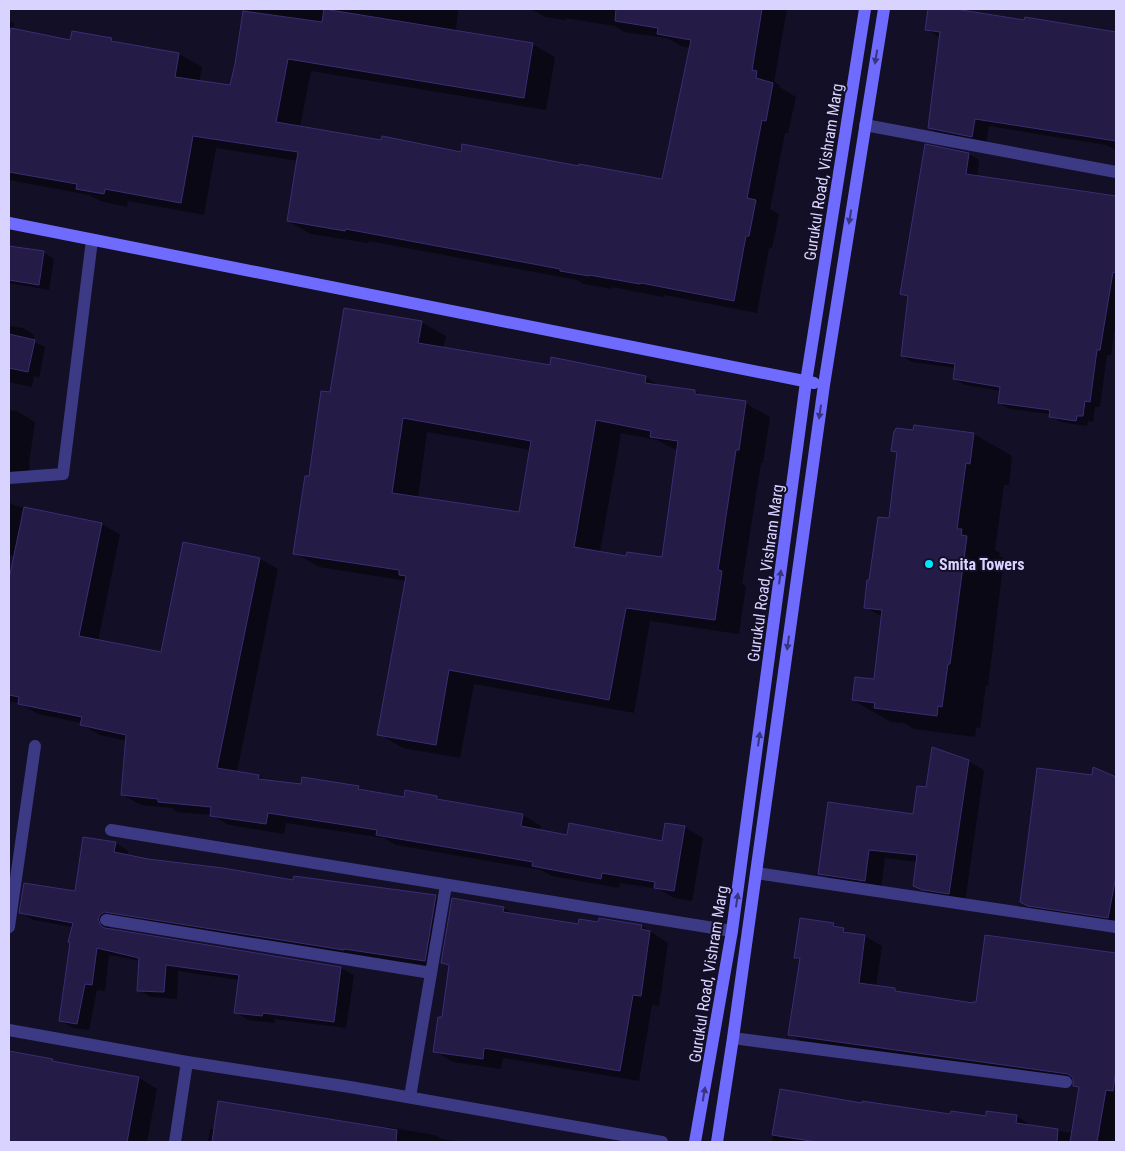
<svg xmlns="http://www.w3.org/2000/svg" width="1125" height="1151" viewBox="0 0 1125 1151" font-family="'Roboto Condensed',sans-serif">
	<rect width="100%" height="100%" fill="#130f26"/>
	<g fill="#0007" fill-rule="evenodd">
		<path d="M 245,9 L 458,9 L 456,31 L 532,44 L 555,57 L 546,110 L 311,71 L 300,127 L 462,154 L 580,167 L 663,180 L 691,48 L 681,46 L 667,38 L 624,32 L 615,26 L 566,18 L 566,20 L 545,17 L 531,9 L 787,9 L 774,82 L 780,85 L 779,87 L 796,97 L 788,133 L 785,133 L 770,209 L 779,214 L 772,248 L 769,248 L 757,313 L 664,295 L 663,297 L 612,287 L 612,289 L 584,284 L 577,280 L 369,241 L 368,243 L 311,234 L 288,221 L 298,161 L 216,148 L 204,215 L 128,201 L 127,207 L 100,201 L 89,195 L 9,180 L 9,21 L 14,23 L 13,30 L 71,41 L 111,39 L 121,44 L 179,54 L 202,67 L 199,82 L 230,87 L 236,64 Z"/>
		<path d="M 930,9 L 948,9 L 1026,21 L 1108,32 L 1116,37 L 1116,150 L 1106,145 L 989,126 L 986,144 L 943,136 L 929,128 L 941,38 L 926,29 Z"/>
		<path d="M 969,154 L 979,160 L 977,177 L 1116,198 L 1116,322 L 1111,355 L 1107,355 L 1100,407 L 1095,407 L 1093,422 L 1088,421 L 1087,426 L 1061,422 L 1050,416 L 1050,414 L 1010,409 L 999,403 L 1001,391 L 965,385 L 954,379 L 956,368 L 912,362 L 902,356 L 909,298 L 902,294 Z"/>
		<path d="M 9,247 L 44,253 L 54,259 L 49,290 L 9,283 Z"/>
		<path d="M 421,322 L 446,336 L 443,348 L 551,367 L 645,377 L 660,386 L 695,391 L 705,397 L 745,403 L 770,417 L 763,463 L 761,463 L 742,584 L 746,586 L 739,634 L 650,621 L 634,713 L 474,684 L 460,758 L 403,748 L 379,734 L 407,581 L 319,567 L 295,553 L 310,478 L 331,393 ZM 427,432 L 531,450 L 520,514 L 418,498 ZM 621,433 L 657,440 L 678,451 L 663,559 L 627,557 L 600,552 Z"/>
		<path d="M 9,326 L 23,328 L 34,335 L 33,341 L 45,347 L 39,378 L 34,376 L 32,387 L 9,382 Z"/>
		<path d="M 9,410 L 17,411 L 35,422 L 29,463 L 30,473 L 9,478 Z"/>
		<path d="M 974,434 L 1012,456 L 1009,485 L 1004,485 L 995,550 L 1000,553 L 999,556 L 1004,559 L 988,686 L 986,685 L 980,728 L 976,727 L 975,737 L 914,729 L 904,723 L 891,722 L 853,700 L 875,680 L 883,617 L 865,607 L 870,582 L 890,520 L 898,454 L 893,451 Z"/>
		<path d="M 9,502 L 16,506 L 101,524 L 120,534 L 98,641 L 162,654 L 184,543 L 260,559 L 278,569 L 237,772 L 258,776 L 268,781 L 302,786 L 358,787 L 365,791 L 405,798 L 437,797 L 444,801 L 523,815 L 541,826 L 540,831 L 568,836 L 663,843 L 685,827 L 703,838 L 692,901 L 674,898 L 659,889 L 620,883 L 619,888 L 552,876 L 541,870 L 396,845 L 384,838 L 286,823 L 284,834 L 229,825 L 212,815 L 177,812 L 172,808 L 141,805 L 123,795 L 127,741 L 100,735 L 82,725 L 82,723 L 38,714 L 19,703 L 9,701 L 9,585 L 15,556 L 9,555 Z"/>
		<path d="M 968,761 L 984,770 L 965,902 L 931,895 L 915,886 L 918,862 L 885,858 L 881,889 L 836,883 L 820,873 L 914,815 L 927,789 Z"/>
		<path d="M 1094,769 L 1116,778 L 1116,925 L 1037,911 L 1021,902 L 1093,777 Z"/>
		<path d="M 116,843 L 128,851 L 127,856 L 295,881 L 436,897 L 448,904 L 437,967 L 356,955 L 110,926 L 111,930 L 341,968 L 354,975 L 346,1028 L 275,1019 L 275,1023 L 248,1020 L 236,1012 L 239,980 L 178,971 L 177,999 L 151,997 L 138,990 L 140,961 L 109,955 L 105,991 L 97,990 L 89,1030 L 73,1028 L 61,1021 L 73,927 L 33,920 L 21,913 L 76,893 Z"/>
		<path d="M 504,908 L 515,915 L 579,925 L 599,923 L 600,919 L 642,926 L 668,943 L 659,1006 L 652,1005 L 639,1081 L 503,1058 L 501,1069 L 453,1062 L 434,1051 L 443,1018 L 450,967 L 442,963 Z"/>
		<path d="M 833,924 L 853,935 L 865,936 L 882,946 L 876,987 L 894,990 L 901,993 L 974,1005 L 977,1003 L 986,936 L 1116,954 L 1116,1142 L 772,1142 L 781,1090 L 863,1104 L 951,1115 L 987,1118 L 1017,1116 L 1033,1127 L 1073,1133 L 1080,1088 L 1074,1085 L 1074,1081 L 806,1044 L 790,1034 L 801,960 L 796,957 Z"/>
		<path d="M 9,1053 L 52,1060 L 58,1064 L 139,1078 L 157,1089 L 147,1142 L 9,1142 Z"/>
		<path d="M 387,1127 L 435,1135 L 442,1139 L 466,1142 L 208,1142 L 210,1129 L 387,1130 Z"/>
	</g>
	<g fill="#241b47" stroke="#3b2d73" fill-rule="evenodd">
		<path d="M 324,9 L 533,43 L 524,98 L 288,59 L 276,122 L 381,140 L 382,136 L 461,152 L 462,144 L 579,166 L 579,164 L 662,179 L 691,40 L 657,34 L 658,28 L 615,21 L 616,9 L 762,9 L 752,70 L 757,71 L 756,78 L 773,83 L 766,121 L 762,120 L 747,198 L 756,200 L 749,236 L 746,236 L 734,301 L 641,283 L 640,284 L 589,275 L 589,276 L 560,271 L 560,269 L 346,229 L 345,231 L 287,221 L 298,152 L 193,136 L 181,203 L 105,189 L 104,194 L 76,189 L 77,184 L 9,172 L 9,40 L 11,28 L 70,40 L 72,31 L 112,38 L 111,41 L 179,53 L 175,77 L 230,85 L 235,64 L 243,11 L 322,22 Z"/>
		<path d="M 928,9 L 955,9 L 1024,20 L 1025,17 L 1116,32 L 1116,141 L 975,119 L 972,137 L 928,128 L 940,32 L 925,30 Z"/>
		<path d="M 925,144 L 969,153 L 966,174 L 1116,196 L 1116,273 L 1113,272 L 1100,350 L 1097,350 L 1090,402 L 1085,401 L 1083,416 L 1077,416 L 1076,421 L 1049,417 L 1050,410 L 998,403 L 1000,387 L 953,379 L 955,364 L 901,356 L 908,296 L 900,294 Z"/>
		<path d="M 9,246 L 44,251 L 39,285 L 9,280 Z"/>
		<path d="M 344,308 L 422,321 L 418,343 L 550,365 L 551,357 L 646,376 L 645,383 L 695,390 L 695,394 L 746,401 L 739,450 L 736,450 L 718,570 L 722,571 L 715,620 L 626,608 L 609,700 L 449,670 L 436,745 L 377,735 L 406,576 L 399,575 L 399,570 L 293,554 L 305,476 L 309,476 L 321,391 L 330,392 ZM 403,418 L 531,441 L 519,512 L 392,493 ZM 596,420 L 651,431 L 650,437 L 678,441 L 662,557 L 627,552 L 626,556 L 574,547 Z"/>
		<path d="M 9,334 L 35,340 L 28,372 L 9,368 Z"/>
		<path d="M 914,425 L 974,433 L 970,464 L 966,463 L 957,529 L 962,529 L 961,535 L 967,536 L 950,664 L 948,664 L 942,707 L 938,706 L 937,716 L 874,708 L 875,703 L 852,700 L 855,677 L 874,679 L 882,610 L 864,608 L 867,580 L 869,580 L 878,517 L 889,518 L 897,452 L 891,451 L 894,431 L 895,431 L 896,428 L 913,430 Z"/>
		<path d="M 24,507 L 102,523 L 79,636 L 161,652 L 183,542 L 260,558 L 217,768 L 259,775 L 258,779 L 301,784 L 302,777 L 359,786 L 358,789 L 404,797 L 405,790 L 437,796 L 437,799 L 523,814 L 521,826 L 567,835 L 569,823 L 662,841 L 665,823 L 685,826 L 674,891 L 654,888 L 655,882 L 602,873 L 601,879 L 532,866 L 533,862 L 376,835 L 377,830 L 268,813 L 266,824 L 210,816 L 211,807 L 158,802 L 158,799 L 121,795 L 126,735 L 80,725 L 82,717 L 18,704 L 19,697 L 9,695 L 9,579 Z"/>
		<path d="M 932,747 L 969,760 L 949,894 L 923,890 L 913,886 L 917,855 L 869,850 L 865,881 L 818,874 L 828,802 L 913,814 L 917,786 L 926,787 Z"/>
		<path d="M 1093,767 L 1116,777 L 1116,876 L 1108,918 L 1028,906 L 1020,902 L 1037,768 L 1092,775 Z"/>
		<path d="M 83,837 L 116,842 L 114,852 L 148,859 L 223,868 L 293,880 L 294,876 L 436,895 L 425,961 L 344,949 L 344,950 L 104,912 L 100,915 L 98,919 L 101,926 L 105,928 L 341,967 L 334,1022 L 263,1013 L 262,1016 L 234,1013 L 239,975 L 166,965 L 164,992 L 137,991 L 139,958 L 97,948 L 92,985 L 85,984 L 77,1024 L 59,1021 L 70,943 L 68,942 L 73,923 L 19,913 L 24,883 L 75,891 Z"/>
		<path d="M 452,898 L 504,907 L 503,912 L 578,924 L 579,919 L 598,922 L 599,918 L 642,925 L 641,929 L 650,931 L 641,996 L 633,995 L 620,1071 L 484,1048 L 483,1059 L 433,1052 L 438,1017 L 442,1017 L 449,965 L 441,963 Z"/>
		<path d="M 800,918 L 834,923 L 833,926 L 844,928 L 843,932 L 865,935 L 859,983 L 895,988 L 895,991 L 973,1003 L 973,1002 L 976,1002 L 985,935 L 1116,953 L 1116,1069 L 1113,1091 L 1106,1090 L 1097,1142 L 1070,1142 L 1079,1087 L 1073,1086 L 1073,1078 L 1068,1074 L 788,1035 L 800,958 L 794,958 Z"/>
		<path d="M 9,1051 L 53,1059 L 52,1061 L 139,1077 L 127,1142 L 9,1142 Z"/>
		<path d="M 780,1089 L 862,1103 L 862,1101 L 950,1114 L 951,1111 L 986,1116 L 986,1111 L 1017,1115 L 1016,1123 L 1058,1129 L 1057,1142 L 817,1142 L 772,1135 Z"/>
		<path d="M 218,1101 L 397,1130 L 396,1142 L 212,1142 Z"/>
	</g>
	<g fill="none" stroke-linecap="round" stroke-linejoin="round">
		<g stroke="#3d3a85" stroke-width="12">
			<path d="M 865,125 L 1116,172"/>
			<path d="M 9,478 L 63,474 L 92,240"/>
			<path d="M 111,830 L 732,931"/>
			<path d="M 756,873 L 1116,927"/>
			<path d="M 106,920 L 431,973"/>
			<path d="M 9,927 L 35,746"/>
			<path d="M 9,1030 L 187,1062 L 350,1087 L 662,1142"/>
			<path d="M 733,1038 L 1066,1082"/>
			<path d="M 410,1097 L 446,885"/>
			<path d="M 175,1142 L 187,1062"/>
		</g>
		<g stroke="#6f6bff" stroke-width="12">
			<path d="M 9,223 L 814,383"/>
			<path d="M 695,1142 L 732,931 L 806,382 L 865,9"/>
			<path d="M 717,1142 L 733,1038 L 824,385 L 884,9"/>
		</g>
	</g>
	<defs><path id="oneway-solid" d="M-6-.8H1V-3.2L6.5 0L1 3.2V.8H-6Z" transform="scale(1.25)"/></defs>
	<g fill="#38347d">
		<use href="#oneway-solid" transform="translate(876 57) rotate(99)"/>
		<use href="#oneway-solid" transform="translate(850 217) rotate(99)"/>
		<use href="#oneway-solid" transform="translate(820 412) rotate(98)"/>
		<use href="#oneway-solid" transform="translate(780 577) rotate(-82)"/>
		<use href="#oneway-solid" transform="translate(788 643) rotate(98)"/>
		<use href="#oneway-solid" transform="translate(759 739) rotate(-82)"/>
		<use href="#oneway-solid" transform="translate(737 900) rotate(-82)"/>
		<use href="#oneway-solid" transform="translate(704 1094) rotate(-80)"/>
	</g>
	<circle fill="#00e5ff" stroke="#130f26" stroke-width="2" cx="929" cy="564" r="5"/>
	<g text-anchor="middle" stroke-width="4" stroke-linejoin="round" paint-order="stroke">
		<g font-size="16" fill="#d9d4ff" stroke="#130f26">
			<text transform="translate(823 172) rotate(-81)" y="6">Gurukul Road, Vishram Marg</text>
			<text transform="translate(765 573) rotate(-82)" y="6">Gurukul Road, Vishram Marg</text>
			<text transform="translate(708 974) rotate(-81)" y="6">Gurukul Road, Vishram Marg</text>
		</g>
		<g font-size="16" font-weight="bold" fill="#d9d4ff" stroke="#130f26" text-anchor="start">
			<text x="939" y="570">Smita Towers</text>
		</g>
	</g>
	<rect width="1125" height="1151" fill="none" stroke="#d9d4ff" stroke-width="20"/>
</svg>
